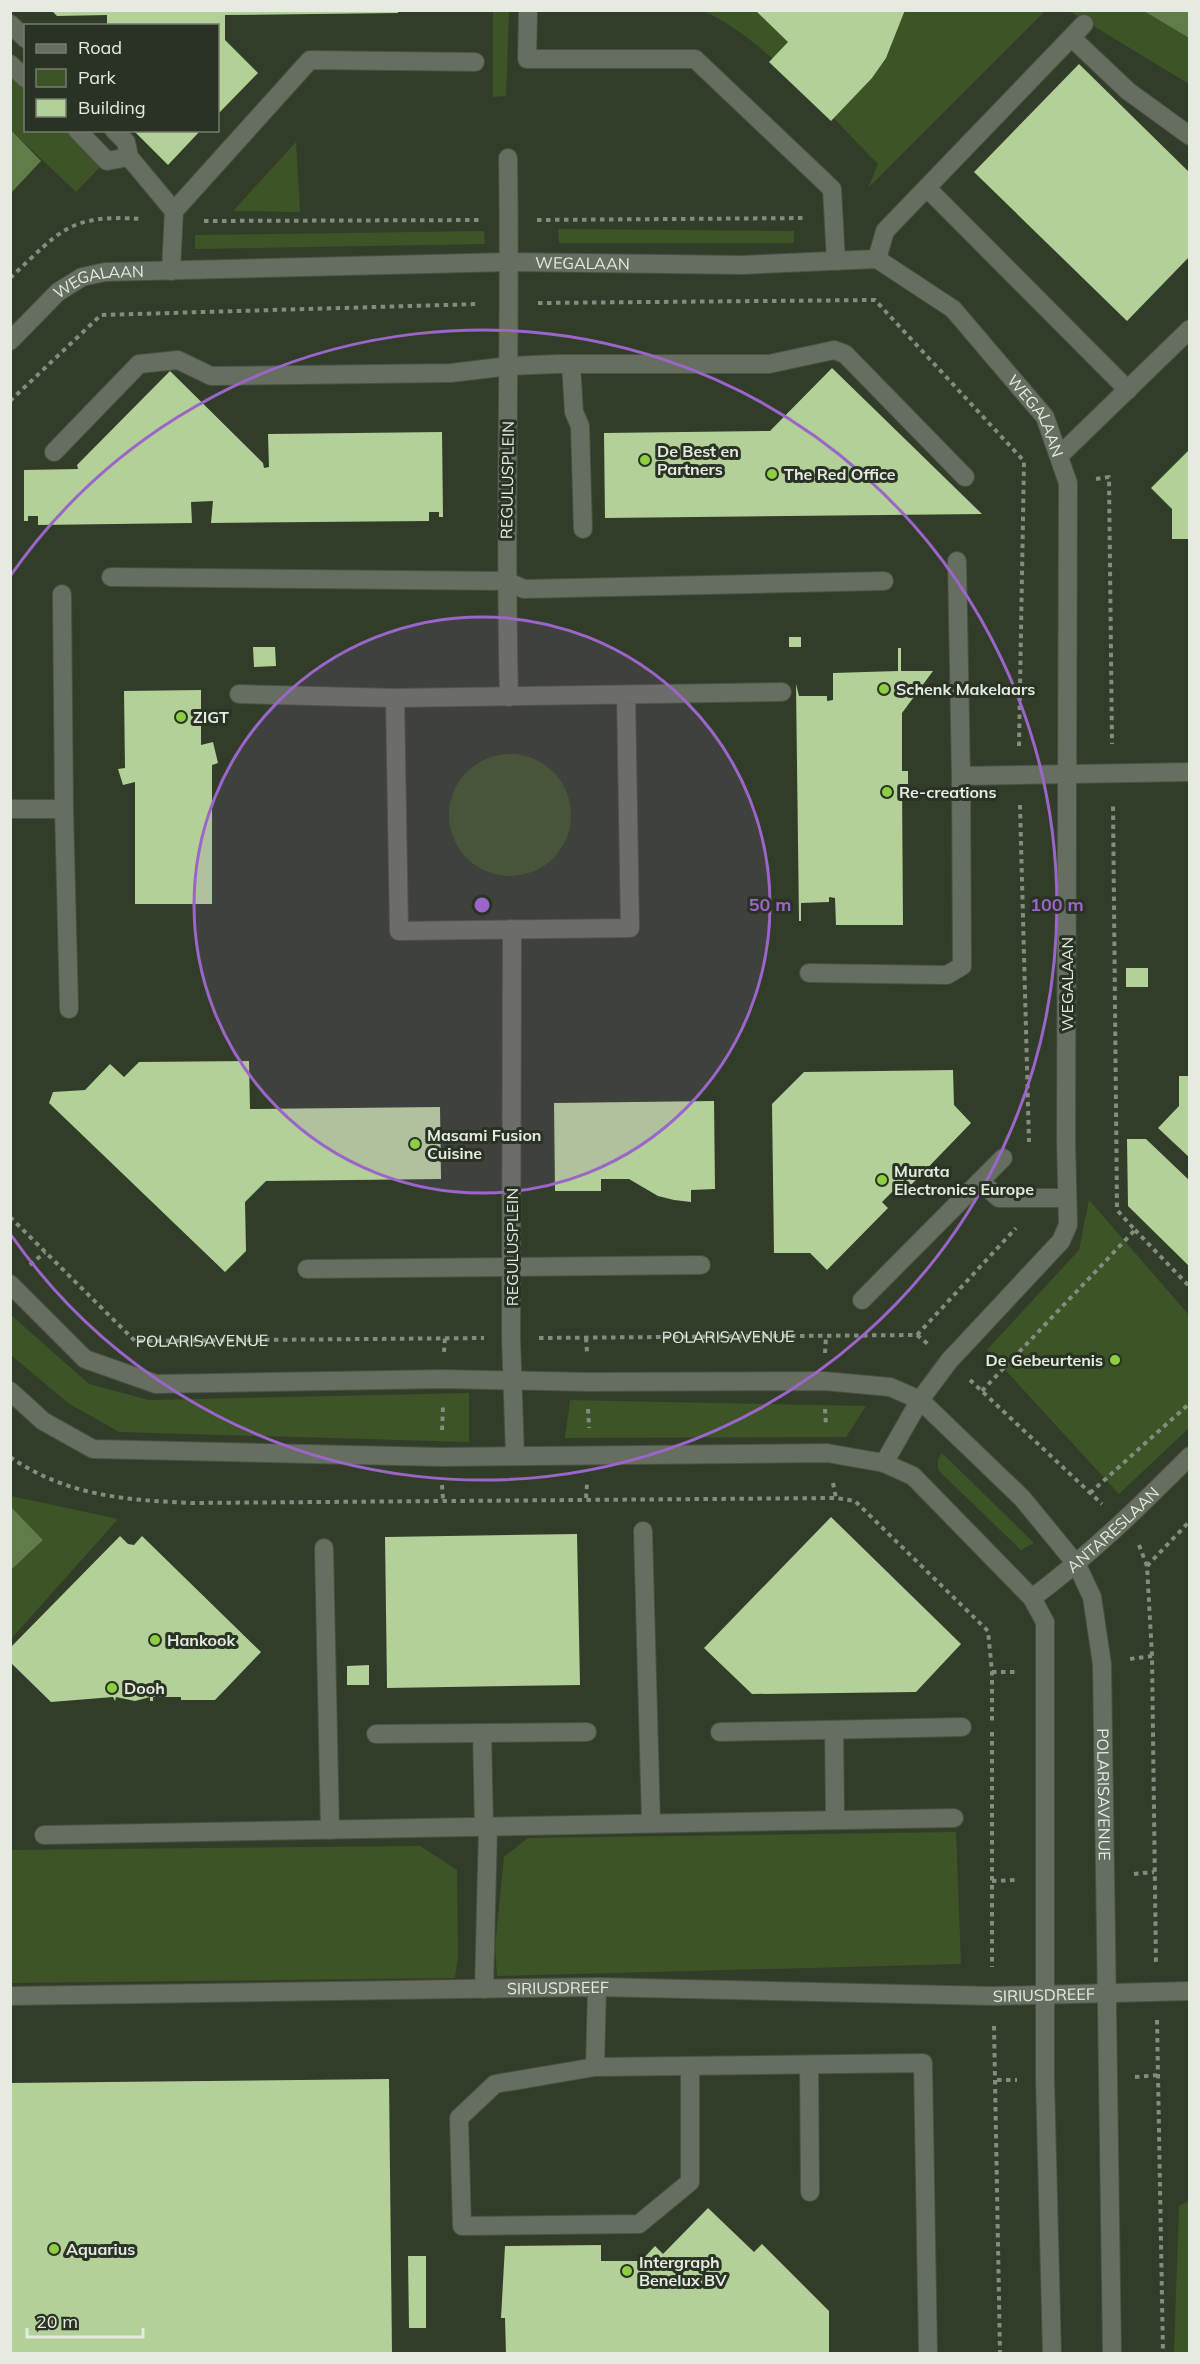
<svg xmlns="http://www.w3.org/2000/svg" width="1200" height="2364" viewBox="0 0 1200 2364" font-family="Mulish,sans-serif">
	<rect width="100%" height="100%" fill="#2a3224"/>
	<path fill="#323d29" fill-rule="evenodd" d="M 11,11 L 1159,11 L 1190,26 L 1189,2353 L 11,2354 ZM 26,26 L 218,26 L 218,130 L 26,130 Z"/>
	<g fill="#3d5427">
		<path d="M 493,11 L 509,11 L 506,96 L 493,97 Z"/>
		<path d="M 704,11 L 1045,11 L 868,188 L 878,164 C 830,116 765,39 704,11 Z"/>
		<path d="M 1069,11 L 1144,11 L 1189,38 L 1189,84 Z"/>
		<path d="M 10,75 L 25,90 L 26,130 L 66,131 L 101,166 L 76,192 L 11,130 Z"/>
		<path d="M 296,142 L 300,212 L 233,211 Z"/>
		<path d="M 558,229 L 794,231 L 794,243 L 559,243 Z"/>
		<path d="M 484,231 L 485,244 L 195,249 L 195,235 Z"/>
		<circle cx="510" cy="815" r="61"/>
		<path d="M 1089,1200 L 1189,1315 L 1189,1428 L 1119,1494 L 987,1350 L 1079,1250 Z"/>
		<path d="M 10,1314 L 89,1384 L 149,1400 L 469,1393 L 469,1442 L 119,1432 L 68,1403 L 11,1355 Z"/>
		<path d="M 570,1400 L 866,1406 L 846,1437 L 565,1438 Z"/>
		<path d="M 942,1453 L 1034,1543 L 1021,1550 L 938,1470 L 938,1459 Z"/>
		<path d="M 11,1496 L 118,1519 L 11,1639 L 11,1570 L 43,1540 L 11,1507 Z"/>
		<path d="M 956,1832 L 961,1964 L 497,1976 L 495,1947 L 504,1857 L 528,1838 Z"/>
		<path d="M 420,1846 L 457,1870 L 458,1955 L 455,1978 L 11,1983 L 11,1850 Z"/>
		<path d="M 1189,2201 L 1189,2353 L 1174,2353 L 1179,2206 Z"/>
	</g>
	<g fill="#617c48">
		<path d="M 1144,11 L 1189,11 L 1189,38 Z"/>
		<path d="M 11,130 L 41,161 L 11,193 Z"/>
		<path d="M 11,1507 L 43,1540 L 11,1570 Z"/>
	</g>
	<g fill="#b2d098">
		<path d="M 51,10 L 398,10 L 398,13 L 225,15 L 225,40 L 258,73 L 218,114 L 218,26 L 107,26 L 107,15 L 57,16 Z"/>
		<path d="M 755,10 L 905,10 L 886,58 L 872,78 L 831,121 L 769,62 L 788,42 Z"/>
		<path d="M 1079,64 L 1190,173 L 1190,256 L 1127,321 L 974,172 Z"/>
		<path d="M 133,130 L 201,130 L 168,165 Z"/>
		<path d="M 832,368 L 982,514 L 605,518 L 604,433 L 770,431 Z"/>
		<path d="M 170,371 L 263,463 L 264,468 L 269,467 L 268,434 L 442,432 L 443,517 L 439,517 L 439,512 L 429,512 L 429,521 L 211,523 L 213,501 L 191,502 L 192,523 L 38,525 L 38,516 L 28,516 L 28,521 L 24,521 L 24,470 L 78,469 L 77,465 Z"/>
		<path d="M 1190,449 L 1190,539 L 1172,539 L 1172,509 L 1151,488 Z"/>
		<rect x="789" y="637" width="12" height="10"/>
		<path d="M 253,647 L 275,647 L 276,666 L 254,667 Z"/>
		<path d="M 898,648 L 901,648 L 901,671 L 933,671 L 902,713 L 902,771 L 908,771 L 908,784 L 902,784 L 903,925 L 836,925 L 835,898 L 829,897 L 829,902 L 801,903 L 801,921 L 799,921 L 796,684 L 799,696 L 827,696 L 827,701 L 833,700 L 833,673 L 898,671 Z"/>
		<path d="M 201,690 L 201,745 L 213,742 L 218,763 L 212,765 L 212,904 L 135,904 L 135,782 L 123,785 L 118,769 L 125,768 L 124,691 Z"/>
		<rect x="1126" y="968" width="22" height="19"/>
		<path d="M 249,1061 L 250,1109 L 440,1107 L 441,1179 L 266,1181 L 245,1202 L 246,1251 L 225,1272 L 49,1103 L 53,1092 L 85,1090 L 110,1064 L 124,1077 L 139,1062 Z"/>
		<path d="M 953,1070 L 954,1105 L 971,1123 L 911,1185 L 905,1179 L 882,1202 L 888,1208 L 827,1270 L 810,1253 L 774,1253 L 772,1104 L 804,1072 Z"/>
		<path d="M 1179,1076 L 1190,1076 L 1190,1158 L 1158,1128 L 1179,1106 Z"/>
		<path d="M 714,1101 L 715,1189 L 691,1190 L 691,1202 L 674,1200 L 658,1196 L 629,1179 L 601,1179 L 601,1191 L 555,1191 L 554,1103 Z"/>
		<path d="M 1127,1139 L 1146,1139 L 1190,1181 L 1190,1267 L 1128,1206 Z"/>
		<path d="M 831,1517 L 961,1644 L 916,1692 L 752,1694 L 704,1648 Z"/>
		<path d="M 577,1534 L 580,1685 L 387,1688 L 385,1537 Z"/>
		<path d="M 120,1536 L 128,1544 L 134,1545 L 142,1536 L 261,1652 L 215,1700 L 181,1700 L 181,1697 L 153,1697 L 153,1701 L 150,1701 L 150,1697 L 135,1701 L 116,1697 L 115,1701 L 113,1697 L 51,1702 L 10,1662 L 10,1648 Z"/>
		<path d="M 369,1665 L 369,1685 L 347,1685 L 347,1666 Z"/>
		<path d="M 389,2079 L 392,2354 L 10,2354 L 10,2083 Z"/>
		<path d="M 708,2208 L 754,2252 L 762,2244 L 829,2311 L 829,2354 L 506,2354 L 505,2318 L 501,2318 L 505,2246 L 601,2245 L 601,2261 L 641,2261 L 655,2246 L 663,2254 Z"/>
		<path d="M 408,2256 L 426,2256 L 426,2328 L 409,2328 Z"/>
	</g>
	<g fill="none" stroke-linecap="round" stroke-linejoin="round">
		<defs>
			<g id="minor">
				<path d="M 528,10 L 527,59 L 695,59 L 832,189 L 836,261"/>
				<path d="M 10,24 L 26,39"/>
				<path d="M 1072,38 L 1128,91 L 1190,136"/>
				<path d="M 10,64 L 26,79"/>
				<path d="M 77,130 L 107,161 L 129,157"/>
				<path d="M 114,130 L 126,142 L 129,157 L 174,211"/>
				<path d="M 508,158 C 511,337 504,517 509,697"/>
				<path d="M 927,188 L 1128,390"/>
				<path d="M 877,259 L 885,231 L 1084,24"/>
				<path d="M 171,271 L 174,211 L 310,60 L 475,62"/>
				<path id="s3" d="M 10,341 L 58,292 L 82,277 L 105,272 L 510,262 L 742,265 L 877,259 L 953,309 L 1045,417 L 1068,483 L 1066,1141 L 1068,1225 L 1061,1241 L 949,1361 L 920,1400 L 884,1463"/>
				<path d="M 571,364 L 574,412 L 580,426 L 583,529"/>
				<path d="M 54,452 L 139,364 L 178,360 L 211,376 L 451,373 L 509,366 L 557,364 L 769,364 L 834,350 L 845,354 L 965,477"/>
				<path d="M 1059,456 L 1190,329"/>
				<path d="M 957,561 L 961,776 L 1190,772"/>
				<path d="M 111,577 L 506,581 L 524,589 L 884,581"/>
				<path d="M 239,694 L 395,698"/>
				<path d="M 626,695 L 630,928 L 399,931 L 395,698 L 782,692"/>
				<path d="M 10,809 L 64,809 L 62,594"/>
				<path d="M 64,809 L 69,1009"/>
				<path d="M 512,929 L 511,1338 L 515,1456"/>
				<path d="M 809,973 L 947,975 L 962,966 L 961,776"/>
				<path d="M 980,1181 L 999,1198 L 1067,1198"/>
				<path d="M 307,1269 L 701,1265"/>
				<path id="s4" d="M 10,1284 L 85,1359 L 156,1384 L 443,1379 L 588,1382 L 824,1381 L 890,1387 L 920,1400 L 1022,1498 L 1077,1565 L 1092,1597 L 1102,1664 L 1112,2354"/>
				<path d="M 862,1300 L 1003,1158"/>
				<path d="M 10,1391 L 43,1421 L 93,1449 L 441,1457 L 827,1453 L 884,1463 L 913,1476 L 1032,1598 L 1045,1622 L 1045,2079 L 1052,2354"/>
				<path d="M 643,1531 L 651,1822"/>
				<path d="M 324,1548 L 330,1830"/>
				<path id="s5" d="M 1032,1598 C 1090,1555 1139,1507 1190,1456"/>
				<path d="M 834,1730 L 835,1819"/>
				<path d="M 720,1732 L 962,1727"/>
				<path d="M 482,1733 L 484,1827"/>
				<path d="M 376,1734 L 587,1732"/>
				<path d="M 44,1835 L 954,1818"/>
				<path d="M 597,1987 L 595,2067 L 495,2084 L 459,2118 L 462,2226 L 639,2224 L 690,2182 L 690,2066"/>
				<path d="M 484,1989 L 488,1827"/>
				<path id="s6" d="M 10,1996 L 597,1987 L 993,1996 L 1190,1991"/>
				<path d="M 809,2065 L 810,2192"/>
				<path d="M 595,2067 L 923,2063 L 928,2354"/>
			</g>
		</defs>
		<use href="#minor" stroke="#4a5044" stroke-width="20"/>
		<g stroke="#848b7f" stroke-width="4" stroke-dasharray="4.5 4.5" stroke-linecap="butt">
			<path d="M 537,220 L 806,218"/>
			<path d="M 204,221 L 482,220"/>
			<path d="M 10,278 C 62,230 68,214 143,219"/>
			<path d="M 538,303 L 875,300 L 1024,461 L 1019,746"/>
			<path d="M 10,401 L 101,315 L 479,304"/>
			<path d="M 1096,479 L 1109,477 L 1112,744"/>
			<path d="M 1020,805 L 1029,1142"/>
			<path id="s1" d="M 10,1217 L 135,1341 L 484,1338"/>
			<path d="M 1135,1230 L 1190,1287"/>
			<path d="M 30,1265 L 45,1252"/>
			<path d="M 917,1335 L 1016,1228"/>
			<path id="s2" d="M 539,1338 L 917,1335 L 928,1344"/>
			<path d="M 586,1338 L 587,1353"/>
			<path d="M 444,1352 L 445,1337"/>
			<path d="M 825,1353 L 826,1336"/>
			<path d="M 970,1380 L 1102,1504"/>
			<path d="M 982,1391 L 1135,1230 L 1117,1210 L 1113,802"/>
			<path d="M 588,1409 L 589,1428"/>
			<path d="M 825,1409 L 826,1425"/>
			<path d="M 442,1430 L 443,1407"/>
			<path d="M 10,1457 C 67,1496 125,1500 191,1503 L 836,1498 L 855,1501 L 988,1631 L 992,1672 L 992,1721"/>
			<path d="M 833,1483 L 836,1498"/>
			<path d="M 442,1485 L 443,1499"/>
			<path d="M 1090,1493 L 1190,1403"/>
			<path d="M 586,1498 L 587,1484"/>
			<path d="M 1139,1545 L 1147,1566 L 1152,1656 L 1156,1965"/>
			<path d="M 1147,1566 L 1190,1521"/>
			<path d="M 1130,1659 L 1152,1656"/>
			<path d="M 992,1672 L 1016,1672"/>
			<path d="M 992,1732 L 992,1967"/>
			<path d="M 1134,1874 L 1154,1872"/>
			<path d="M 992,1881 L 1016,1880"/>
			<path d="M 1157,2020 L 1163,2354"/>
			<path d="M 994,2026 L 1000,2354"/>
			<path d="M 1135,2077 L 1159,2075"/>
			<path d="M 997,2080 L 1017,2080"/>
		</g>
		<use href="#minor" stroke="#666f5f" stroke-width="18"/>
	</g>
	<circle cx="482" cy="905" r="288" fill="#9b65c9" fill-opacity=".12"/>
	<g fill="none" stroke="#9b65c9" stroke-width="3">
		<circle cx="482" cy="905" r="288"/>
		<path d="M11 575A575 575 0 1 1 11 1235"/>
	</g>
	<g fill="#8ece43" stroke="#2a3224" stroke-width="2">
		<circle cx="645" cy="460" r="6"/>
		<circle cx="772" cy="474" r="6"/>
		<circle cx="884" cy="689" r="6"/>
		<circle cx="181" cy="717" r="6"/>
		<circle cx="887" cy="792" r="6"/>
		<circle cx="415" cy="1144" r="6"/>
		<circle cx="882" cy="1180" r="6"/>
		<circle cx="1115" cy="1360" r="6"/>
		<circle cx="155" cy="1640" r="6"/>
		<circle cx="112" cy="1688" r="6"/>
		<circle cx="54" cy="2249" r="6"/>
		<circle cx="627" cy="2271" r="6"/>
	</g>
	<g text-anchor="middle" stroke-width="6" stroke-linejoin="round" paint-order="stroke">
		<g font-size="16" fill="#e5ebe1" stroke="#2a3224">
			<text dy="6" stroke="none"><textPath href="#s3" startOffset="598">WEGALAAN</textPath></text>
			<text dy="6" stroke="none"><textPath href="#s3" startOffset="112">WEGALAAN</textPath></text>
			<text dy="6" stroke="none"><textPath href="#s3" startOffset="1120">WEGALAAN</textPath></text>
			<text transform="translate(507 480) rotate(-89)" y="6">REGULUSPLEIN</text>
			<text transform="translate(1067 984) rotate(-90)" y="6">WEGALAAN</text>
			<text transform="translate(512 1247) rotate(-90)" y="6">REGULUSPLEIN</text>
			<text dy="6" stroke="none"><textPath href="#s2" startOffset="189">POLARISAVENUE</textPath></text>
			<text dy="6" stroke="none"><textPath href="#s1" startOffset="243">POLARISAVENUE</textPath></text>
			<text dy="6" stroke="none"><textPath href="#s5" startOffset="106">ANTARESLAAN</textPath></text>
			<text dy="6" stroke="none"><textPath href="#s4" startOffset="1410">POLARISAVENUE</textPath></text>
			<text dy="6" stroke="none"><textPath href="#s6" startOffset="548">SIRIUSDREEF</textPath></text>
			<text dy="6" stroke="none"><textPath href="#s6" startOffset="1034">SIRIUSDREEF</textPath></text>
		</g>
		<g font-size="16" font-weight="bold" fill="#e5ebe1" stroke="#2a3224" text-anchor="start">
			<text x="657" y="457">De Best en<tspan x="657" dy="18">Partners</tspan></text>
			<text x="784" y="480">The Red Office</text>
			<text x="896" y="695">Schenk Makelaars</text>
			<text x="193" y="723">ZIGT</text>
			<text x="899" y="798">Re-creations</text>
			<text x="427" y="1141">Masami Fusion<tspan x="427" dy="18">Cuisine</tspan></text>
			<text x="894" y="1177">Murata<tspan x="894" dy="18">Electronics Europe</tspan></text>
			<text x="1103" y="1366" text-anchor="end">De Gebeurtenis</text>
			<text x="167" y="1646">Hankook</text>
			<text x="124" y="1694">Dooh</text>
			<text x="66" y="2255">Aquarius</text>
			<text x="639" y="2268">Intergraph<tspan x="639" dy="18">Benelux BV</tspan></text>
		</g>
	</g>
	<circle cx="482" cy="905" r="9" fill="#9b65c9" stroke="#2a3224" stroke-width="3"/>
	<g font-size="18" text-anchor="middle" font-weight="bold" fill="#9b65c9" stroke="#2a3224" stroke-width="6" stroke-linejoin="round" paint-order="stroke">
		<text x="770" y="911">50 m</text>
		<text x="1057" y="911">100 m</text>
	</g>
	<rect width="1200" height="2364" fill="none" stroke="#e5ebe1" stroke-width="24"/>
	<rect x="24" y="24" width="195" height="108" fill="#2a3224" stroke="#757c70" stroke-width="1.5"/>
	<rect x="36" y="44" width="30" height="9" fill="#666f5f" stroke="#757c70" stroke-width="1.5"/>
	<text x="78" y="54" font-size="18" fill="#e5ebe1">Road</text>
	<rect x="36" y="69" width="30" height="18" fill="#3d5427" stroke="#757c70" stroke-width="1.5"/>
	<text x="78" y="84" font-size="18" fill="#e5ebe1">Park</text>
	<rect x="36" y="99" width="30" height="18" fill="#b2d098" stroke="#757c70" stroke-width="1.5"/>
	<text x="78" y="114" font-size="18" fill="#e5ebe1">Building</text>
	<path d="M27 2328v9h116v-9" fill="none" stroke="#e5ebe1" stroke-width="3"/>
	<text x="36" y="2328" font-size="18" fill="#e5ebe1" stroke="#2a3224" stroke-width="4.5" paint-order="stroke">20 m</text>
</svg>
